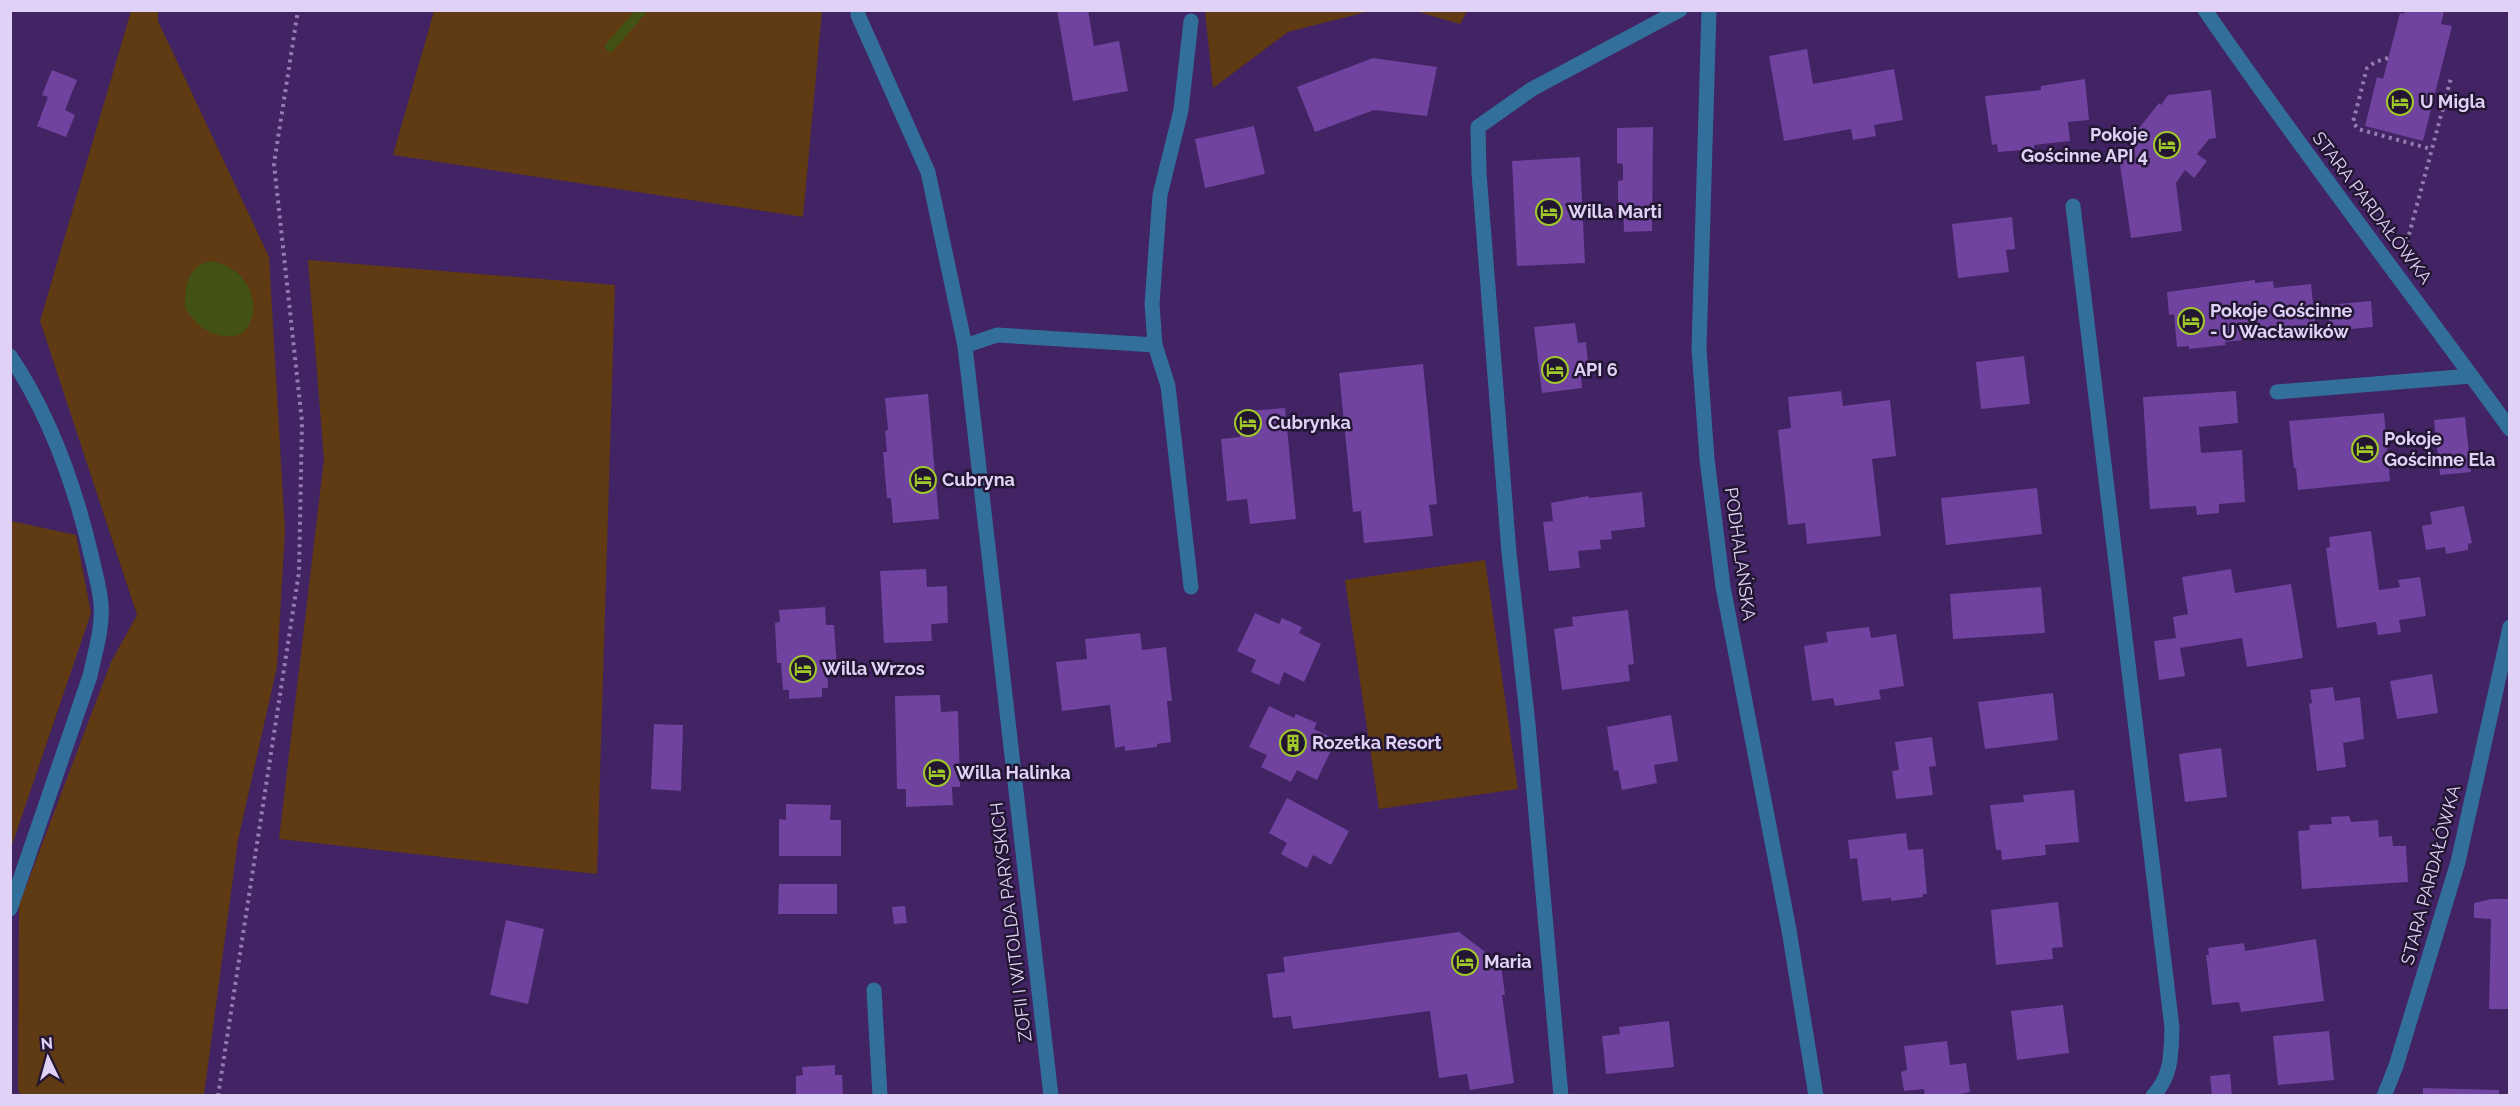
<svg xmlns="http://www.w3.org/2000/svg" width="2520" height="1106" viewBox="0 0 2520 1106" font-family="Raleway,sans-serif">
	<rect width="100%" height="100%" fill="#422363"/>
	<g fill="#5f3a13">
		<path d="M 131,11 L 158,11 L 158,21 L 269,257 L 285,531 L 277,667 L 238,840 L 204,1095 L 22,1096 L 18,1090 L 19,905 L 111,662 L 137,615 L 40,321 Z"/>
		<path d="M 434,11 L 822,11 L 803,217 L 393,155 Z"/>
		<path d="M 1205,11 L 1205,10 L 1370,11 L 1288,32 L 1213,88 Z"/>
		<path d="M 1415,11 L 1467,11 L 1460,24 Z"/>
		<path d="M 308,260 L 615,285 L 597,874 L 279,839 L 324,459 Z"/>
		<path d="M 11,521 L 76,535 L 91,613 L 11,848 Z"/>
		<path d="M 1485,560 L 1518,789 L 1379,809 L 1345,580 Z"/>
	</g>
	<path fill="#415214" d="M 210,261 C 266,269 264,342 225,336 C 204,333 197,325 185,308 C 184,287 188,266 210,261 Z"/>
	<g fill="none" stroke-linecap="round" stroke-linejoin="round">
		<path stroke="#415214" stroke-width="10" d="M 610,47 L 642,10"/>
	</g>
	<g fill="#6f439f">
		<path d="M 1057,10 L 1088,10 L 1094,46 L 1119,41 L 1128,91 L 1073,101 Z"/>
		<path d="M 2405,10 L 2444,11 L 2441,24 L 2452,26 L 2423,141 L 2365,126 L 2377,77 L 2383,79 L 2400,13 L 2404,14 Z"/>
		<path d="M 1807,49 L 1813,84 L 1894,69 L 1903,120 L 1874,125 L 1876,136 L 1853,140 L 1851,129 L 1784,141 L 1769,56 Z"/>
		<path d="M 1373,58 L 1437,67 L 1427,116 L 1374,110 L 1315,132 L 1297,87 Z"/>
		<path d="M 52,70 L 77,80 L 65,110 L 75,115 L 66,137 L 37,126 L 48,97 L 42,95 Z"/>
		<path d="M 2085,79 L 2089,120 L 2068,122 L 2070,141 L 2034,145 L 2034,149 L 1998,152 L 1997,144 L 1992,145 L 1985,96 L 2041,90 L 2041,86 Z"/>
		<path d="M 2211,90 L 2216,138 L 2209,139 L 2197,154 L 2207,161 L 2194,178 L 2185,170 L 2176,183 L 2182,231 L 2131,238 L 2119,158 L 2130,144 L 2128,142 L 2159,103 L 2161,105 L 2168,95 Z"/>
		<path d="M 1254,126 L 1265,174 L 1205,188 L 1195,139 Z"/>
		<path d="M 1653,127 L 1652,231 L 1624,232 L 1623,209 L 1618,209 L 1618,181 L 1623,180 L 1623,164 L 1617,163 L 1617,128 Z"/>
		<path d="M 1580,157 L 1585,263 L 1517,266 L 1512,161 Z"/>
		<path d="M 2012,217 L 2015,249 L 2006,250 L 2009,272 L 1958,278 L 1952,224 Z"/>
		<path d="M 2255,280 L 2255,283 L 2273,281 L 2274,288 L 2311,284 L 2316,332 L 2225,342 L 2226,345 L 2189,349 L 2189,346 L 2177,347 L 2174,314 L 2169,315 L 2167,292 Z"/>
		<path d="M 2371,301 L 2373,327 L 2330,331 L 2327,305 Z"/>
		<path d="M 1575,323 L 1578,343 L 1586,342 L 1588,365 L 1580,365 L 1582,388 L 1542,393 L 1534,327 Z"/>
		<path d="M 2024,356 L 2030,404 L 1981,409 L 1976,362 Z"/>
		<path d="M 1423,364 L 1437,504 L 1429,505 L 1433,536 L 1364,543 L 1361,511 L 1353,512 L 1339,373 Z"/>
		<path d="M 1841,391 L 1843,406 L 1890,400 L 1896,456 L 1872,459 L 1881,536 L 1807,544 L 1805,523 L 1788,525 L 1778,430 L 1791,428 L 1788,397 Z"/>
		<path d="M 2236,391 L 2238,423 L 2199,427 L 2201,453 L 2242,450 L 2245,502 L 2219,504 L 2219,513 L 2197,515 L 2196,506 L 2150,509 L 2143,397 Z"/>
		<path d="M 928,394 L 939,519 L 893,523 L 891,498 L 887,498 L 883,452 L 887,452 L 885,431 L 888,430 L 885,398 Z"/>
		<path d="M 1285,408 L 1296,519 L 1250,524 L 1247,499 L 1227,501 L 1221,439 L 1240,437 L 1237,412 Z"/>
		<path d="M 2384,413 L 2390,481 L 2298,490 L 2296,468 L 2294,469 L 2289,421 Z"/>
		<path d="M 2465,417 L 2471,472 L 2440,475 L 2434,420 Z"/>
		<path d="M 2037,488 L 2042,534 L 1946,545 L 1941,498 Z"/>
		<path d="M 1642,492 L 1645,527 L 1611,531 L 1612,539 L 1600,540 L 1601,549 L 1578,551 L 1580,568 L 1549,571 L 1543,522 L 1553,521 L 1551,503 L 1588,496 L 1589,498 Z"/>
		<path d="M 2464,506 L 2472,543 L 2468,544 L 2468,550 L 2446,554 L 2445,547 L 2426,550 L 2422,526 L 2432,524 L 2430,512 Z"/>
		<path d="M 2371,531 L 2379,590 L 2400,587 L 2398,580 L 2420,577 L 2426,616 L 2399,620 L 2401,632 L 2378,635 L 2376,622 L 2337,628 L 2326,548 L 2330,547 L 2329,537 Z"/>
		<path d="M 926,569 L 927,587 L 947,586 L 948,623 L 931,624 L 932,641 L 884,643 L 880,571 Z"/>
		<path d="M 2231,569 L 2235,593 L 2291,584 L 2303,658 L 2247,667 L 2242,638 L 2180,648 L 2185,676 L 2159,680 L 2154,641 L 2176,638 L 2173,617 L 2188,614 L 2182,577 Z"/>
		<path d="M 2041,587 L 2045,633 L 1953,639 L 1950,594 Z"/>
		<path d="M 825,607 L 826,625 L 834,625 L 837,669 L 827,670 L 828,688 L 822,688 L 822,697 L 789,699 L 789,690 L 783,690 L 781,663 L 777,663 L 775,623 L 780,622 L 779,610 Z"/>
		<path d="M 1628,610 L 1634,664 L 1628,665 L 1630,681 L 1562,690 L 1554,629 L 1573,626 L 1572,617 Z"/>
		<path d="M 1255,613 L 1279,624 L 1282,618 L 1302,627 L 1299,633 L 1321,644 L 1304,682 L 1284,672 L 1279,685 L 1251,672 L 1256,660 L 1237,651 Z"/>
		<path d="M 1869,627 L 1871,638 L 1896,634 L 1904,686 L 1879,690 L 1881,699 L 1835,706 L 1833,698 L 1812,701 L 1804,646 L 1828,642 L 1826,632 Z"/>
		<path d="M 1140,633 L 1142,650 L 1166,647 L 1172,701 L 1167,701 L 1171,742 L 1157,744 L 1157,747 L 1125,751 L 1125,746 L 1115,748 L 1110,705 L 1062,711 L 1056,662 L 1087,659 L 1085,639 Z"/>
		<path d="M 2432,674 L 2438,713 L 2397,719 L 2390,681 Z"/>
		<path d="M 2333,687 L 2335,701 L 2360,697 L 2364,739 L 2343,743 L 2346,767 L 2317,771 L 2309,704 L 2312,703 L 2310,690 Z"/>
		<path d="M 2053,693 L 2058,740 L 1985,749 L 1978,702 Z"/>
		<path d="M 940,695 L 941,712 L 958,711 L 960,787 L 952,787 L 953,805 L 906,807 L 906,789 L 897,789 L 895,696 Z"/>
		<path d="M 1269,706 L 1294,718 L 1296,714 L 1317,723 L 1314,729 L 1336,740 L 1317,780 L 1297,770 L 1291,782 L 1261,767 L 1267,755 L 1249,747 Z"/>
		<path d="M 1671,715 L 1678,761 L 1654,765 L 1657,783 L 1622,790 L 1618,770 L 1614,771 L 1607,727 Z"/>
		<path d="M 654,724 L 683,725 L 681,791 L 651,789 Z"/>
		<path d="M 1932,737 L 1936,766 L 1929,767 L 1933,795 L 1896,799 L 1892,771 L 1899,770 L 1895,742 Z"/>
		<path d="M 2221,748 L 2227,797 L 2185,802 L 2179,754 Z"/>
		<path d="M 2074,790 L 2079,842 L 2045,845 L 2046,855 L 2002,860 L 2001,850 L 1996,850 L 1990,805 L 2024,802 L 2023,795 Z"/>
		<path d="M 1287,798 L 1349,831 L 1331,865 L 1313,855 L 1307,868 L 1281,854 L 1287,843 L 1269,833 Z"/>
		<path d="M 786,804 L 831,805 L 830,820 L 841,820 L 841,856 L 779,856 L 779,819 L 786,820 Z"/>
		<path d="M 2349,816 L 2351,822 L 2378,820 L 2379,837 L 2392,836 L 2393,846 L 2406,846 L 2408,882 L 2302,889 L 2298,831 L 2310,830 L 2309,825 L 2332,824 L 2331,817 Z"/>
		<path d="M 1906,833 L 1908,850 L 1923,849 L 1927,894 L 1923,894 L 1923,897 L 1891,901 L 1891,898 L 1862,901 L 1857,858 L 1850,859 L 1848,840 Z"/>
		<path d="M 779,884 L 837,884 L 837,914 L 778,914 Z"/>
		<path d="M 2492,899 L 2510,899 L 2510,1009 L 2489,1009 L 2491,919 L 2474,918 L 2474,903 Z"/>
		<path d="M 2058,902 L 2063,947 L 2052,948 L 2053,959 L 1996,965 L 1991,910 Z"/>
		<path d="M 905,906 L 907,923 L 894,924 L 892,907 Z"/>
		<path d="M 506,920 L 544,929 L 528,1004 L 490,995 Z"/>
		<path d="M 1459,932 L 1497,961 L 1498,965 L 1501,964 L 1505,995 L 1502,995 L 1514,1083 L 1470,1090 L 1467,1074 L 1439,1078 L 1430,1011 L 1293,1029 L 1291,1016 L 1273,1018 L 1267,974 L 1285,972 L 1283,957 Z"/>
		<path d="M 2316,939 L 2324,1001 L 2241,1012 L 2239,1002 L 2212,1005 L 2206,955 L 2209,955 L 2208,948 L 2244,943 L 2245,951 Z"/>
		<path d="M 2063,1005 L 2069,1053 L 2017,1060 L 2011,1011 Z"/>
		<path d="M 1669,1021 L 1674,1067 L 1606,1074 L 1602,1036 L 1620,1034 L 1619,1027 Z"/>
		<path d="M 2329,1031 L 2334,1080 L 2278,1085 L 2273,1036 Z"/>
		<path d="M 1947,1041 L 1950,1065 L 1966,1063 L 1970,1092 L 1952,1096 L 1925,1096 L 1924,1089 L 1904,1091 L 1901,1072 L 1907,1070 L 1904,1046 Z"/>
		<path d="M 835,1065 L 835,1075 L 842,1075 L 843,1096 L 796,1096 L 796,1076 L 803,1075 L 802,1067 Z"/>
		<path d="M 2230,1074 L 2232,1096 L 2212,1096 L 2210,1076 Z"/>
		<path d="M 2423,1088 L 2499,1090 L 2499,1096 L 2423,1096 Z"/>
	</g>
	<g fill="none" stroke-linecap="round" stroke-linejoin="round">
		<g stroke="#937caf" stroke-width="4" stroke-dasharray="3 4.5" stroke-linecap="butt">
			<path d="M 2388,58 L 2375,62 L 2367,68 L 2353,122 L 2358,129 L 2431,149"/>
			<path d="M 2407,242 L 2451,78"/>
			<path d="M 218,1096 L 299,572 L 302,422 L 274,164 L 298,10"/>
		</g>
		<g stroke="#336f9b" stroke-width="15">
			<path d="M 858,10 L 858,15 L 928,172 L 965,346 L 1051,1096"/>
			<path d="M 2205,10 C 2303,153 2409,289 2510,429"/>
			<path d="M 2073,206 L 2172,1028 C 2171,1054 2172,1076 2153,1096"/>
			<path d="M 1155,345 L 1152,304 L 1160,195 L 1181,110 L 1191,21"/>
			<path d="M 965,346 L 997,335 L 1155,345 L 1168,386 L 1191,587"/>
			<path d="M 10,356 C 51,417 77,492 93,563 C 96,576 100,590 101,604 C 103,628 95,652 90,676 L 10,909"/>
			<path d="M 2277,392 L 2471,376"/>
			<path d="M 874,990 L 880,1096"/>
			<path d="M 1561,1096 L 1528,724 L 1509,553 L 1479,173 L 1478,127 L 1532,89 L 1680,10"/>
			<path d="M 2384,1096 L 2396,1066 L 2458,862 L 2510,627"/>
		</g>
		<path stroke="#336f9b" stroke-width="15" d="M 1709,10 L 1699,349 L 1707,459 L 1723,587 L 1789,930 L 1816,1096"/>
	</g>
	<defs>
		<symbol id="hotel-ring" viewBox="-11 -11 22 22"><circle r="9.5" fill="#231632" stroke="#a1c929" stroke-width="1.5"/><path d="M-6-4.5h1.5V1H6V5H4.5V3h-9V5H-6ZM-4 0a1.8 1.8 0 1 1 3.6 0ZM.5 0V-2.5h3Q6-2.5 6 0Z" fill="#a1c929"/></symbol>
		<symbol id="building-ring" viewBox="-11 -11 22 22"><circle r="9.5" fill="#231632" stroke="#a1c929" stroke-width="1.5"/><path d="M-4-6H4V6H1V3H-1V6H-4ZM-2.5-4.3h1.7v1.8h-1.7ZM.8-4.3h1.7v1.8H.8ZM-2.5-1h1.7V.8h-1.7ZM.8-1h1.7V.8H.8Z" fill="#a1c929"/></symbol>
	</defs>
	<g fill-rule="evenodd">
		<use href="#hotel-ring" x="2385" y="87" width="30" height="30"/>
		<use href="#hotel-ring" x="2152" y="130" width="30" height="30"/>
		<use href="#hotel-ring" x="1534" y="197" width="30" height="30"/>
		<use href="#hotel-ring" x="2176" y="306" width="30" height="30"/>
		<use href="#hotel-ring" x="1540" y="355" width="30" height="30"/>
		<use href="#hotel-ring" x="1233" y="408" width="30" height="30"/>
		<use href="#hotel-ring" x="2350" y="434" width="30" height="30"/>
		<use href="#hotel-ring" x="908" y="465" width="30" height="30"/>
		<use href="#hotel-ring" x="788" y="654" width="30" height="30"/>
		<use href="#building-ring" x="1278" y="728" width="30" height="30"/>
		<use href="#hotel-ring" x="922" y="758" width="30" height="30"/>
		<use href="#hotel-ring" x="1450" y="947" width="30" height="30"/>
	</g>
	<g text-anchor="middle" stroke-width="5" stroke-linejoin="round" paint-order="stroke">
		<g font-size="18" font-weight="bold" fill="#e0d1f7" stroke="#231632" text-anchor="start">
			<text x="2420" y="108">U Migla</text>
			<text x="2148" y="141" text-anchor="end">Pokoje<tspan x="2148" dy="21">Gościnne API 4</tspan></text>
			<text x="1568" y="218">Willa Marti</text>
			<text x="2210" y="317">Pokoje Gościnne<tspan x="2210" dy="21">- U Wacławików</tspan></text>
			<text x="1574" y="376">API 6</text>
			<text x="1268" y="429">Cubrynka</text>
			<text x="2384" y="445">Pokoje<tspan x="2384" dy="21">Gościnne Ela</tspan></text>
			<text x="942" y="486">Cubryna</text>
			<text x="822" y="675">Willa Wrzos</text>
			<text x="1312" y="749">Rozetka Resort</text>
			<text x="956" y="779">Willa Halinka</text>
			<text x="1484" y="968">Maria</text>
		</g>
		<g font-size="18" fill="#e0d1f7" stroke="#231632">
			<text transform="translate(2372 208) rotate(53)" y="6">STARA PARDAŁÓWKA</text>
			<text transform="translate(1740 554) rotate(82)" y="6">PODHALAŃSKA</text>
			<text transform="translate(2431 875) rotate(-75)" y="6">STARA PARDAŁÓWKA</text>
			<text transform="translate(1011 922) rotate(-97)" y="6">ZOFII I WITOLDA PARYSKICH</text>
		</g>
	</g>
	<rect width="2520" height="1106" fill="none" stroke="#e0d1f7" stroke-width="24"/>
	<g transform="translate(48 1058) rotate(355)" stroke="#231632" stroke-width="4.5" paint-order="stroke">
	<path d="M0-4.5L10 22L0 15L-10 22Z" fill="#e0d1f7"/>
	<text y="-9" font-size="16" font-weight="bold" text-anchor="middle" fill="#e0d1f7">N</text>
	</g>
</svg>
